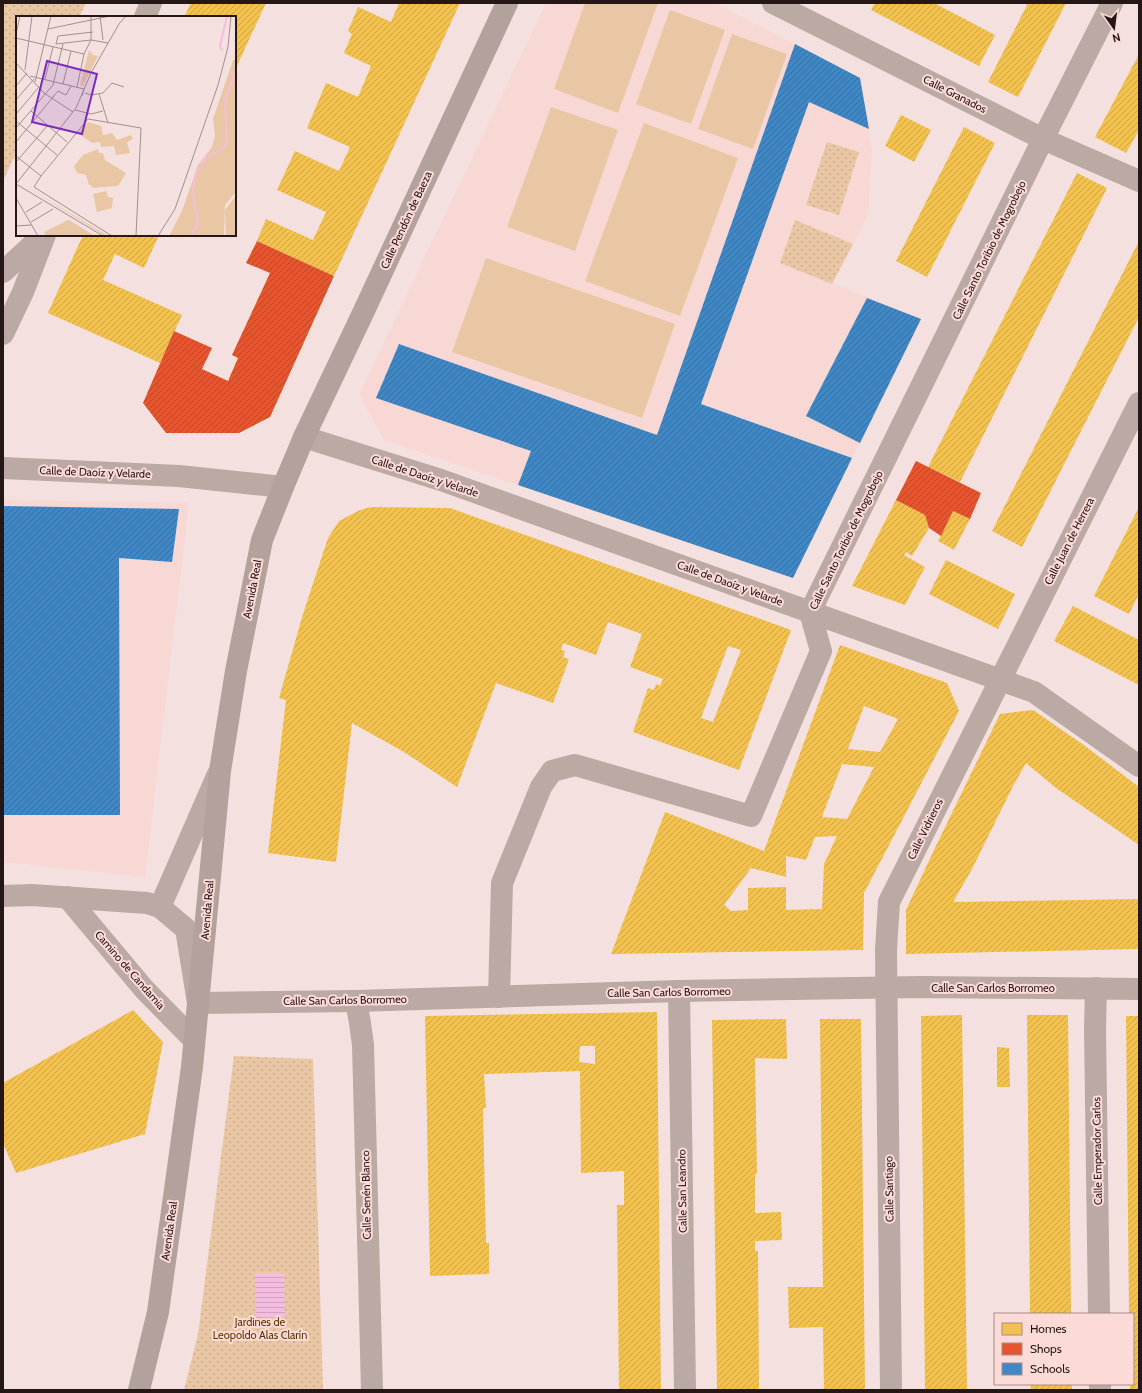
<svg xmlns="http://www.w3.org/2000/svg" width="1142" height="1393" viewBox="0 0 1142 1393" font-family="Cabin,sans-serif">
	<defs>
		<pattern id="grass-dots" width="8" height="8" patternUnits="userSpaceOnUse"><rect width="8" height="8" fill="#eac7a4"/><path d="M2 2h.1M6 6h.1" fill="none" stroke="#c9aa8c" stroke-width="1.8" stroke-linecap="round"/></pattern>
		<pattern id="water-rules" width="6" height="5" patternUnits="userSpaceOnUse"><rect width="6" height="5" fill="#f4bddf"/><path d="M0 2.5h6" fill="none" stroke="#d1a2be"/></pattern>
		<pattern id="homes-hatch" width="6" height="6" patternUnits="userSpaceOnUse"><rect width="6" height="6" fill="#f2c14e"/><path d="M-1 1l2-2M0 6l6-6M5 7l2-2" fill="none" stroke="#cfa543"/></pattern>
		<pattern id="shops-hatch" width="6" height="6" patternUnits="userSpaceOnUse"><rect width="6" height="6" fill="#e4572e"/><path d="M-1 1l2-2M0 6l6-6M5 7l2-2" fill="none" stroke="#b94726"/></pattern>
		<pattern id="schools-hatch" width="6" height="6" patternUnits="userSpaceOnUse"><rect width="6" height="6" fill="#3f88c5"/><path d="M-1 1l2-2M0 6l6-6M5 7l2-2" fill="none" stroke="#356e9f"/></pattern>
	</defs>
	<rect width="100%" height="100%" fill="#f4e1df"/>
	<g fill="#f7d8d5">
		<path d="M 546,3 L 715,3 L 860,78 L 872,150 L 868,215 L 832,283 L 921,319 L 793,578 L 384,440 L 359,395 Z"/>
		<path d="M 3,500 L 189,503 L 145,877 L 3,862 Z"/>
	</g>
	<g fill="url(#grass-dots)">
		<path d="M 3,3 L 86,3 L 79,17 L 17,17 L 17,151 L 3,181 Z"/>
		<path d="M 827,142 L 859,152 L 839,215 L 806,205 Z"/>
		<path d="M 795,220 L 853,244 L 832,284 L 780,263 Z"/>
		<path d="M 234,1056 L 313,1059 L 323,1390 L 184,1390 L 198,1334 Z"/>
	</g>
	<g fill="#eac7a4">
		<path d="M 585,3 L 658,3 L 618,113 L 554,89 Z"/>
		<path d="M 670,10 L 725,30 L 691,124 L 636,104 Z"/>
		<path d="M 732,34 L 787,54 L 753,149 L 698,129 Z"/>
		<path d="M 551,107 L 618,130 L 575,251 L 507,227 Z"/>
		<path d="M 644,123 L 738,158 L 680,316 L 585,281 Z"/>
		<path d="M 486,258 L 675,324 L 642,418 L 452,352 Z"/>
	</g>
	<path fill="url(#water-rules)" d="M 255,1273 L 284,1273 L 285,1317 L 256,1318 Z"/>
	<g fill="url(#homes-hatch)" fill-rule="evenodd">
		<path d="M 191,3 L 266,3 L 235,70 L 235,17 L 184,17 Z"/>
		<path d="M 399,3 L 460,3 L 334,276 L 257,241 L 266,219 L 313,240 L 326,212 L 277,190 L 295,151 L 339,171 L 350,147 L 307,128 L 326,83 L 358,97 L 371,66 L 344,53 L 352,34 L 348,31 L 358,7 L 391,22 Z"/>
		<path d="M 875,3 L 934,3 L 995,35 L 979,66 L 871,10 Z"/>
		<path d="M 1028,3 L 1066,3 L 1018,97 L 988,82 Z"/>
		<path d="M 1139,54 L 1139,130 L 1126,153 L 1095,137 Z"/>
		<path d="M 901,115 L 931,130 L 914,162 L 885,146 Z"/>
		<path d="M 964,127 L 995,143 L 927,277 L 896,261 Z"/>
		<path d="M 1077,173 L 1107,188 L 960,482 L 928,467 Z"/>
		<path d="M 83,235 L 159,235 L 144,268 L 115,254 L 103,280 L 182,315 L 160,363 L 48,313 Z"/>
		<path d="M 1139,241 L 1139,317 L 1022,547 L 992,531 Z"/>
		<path d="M 896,500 L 925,515 L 929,528 L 912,556 L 906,552 L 904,555 L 925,567 L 905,605 L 852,586 Z"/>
		<path d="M 371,507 L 450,508 L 791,630 L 739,770 L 633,732 L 648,688 L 654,690 L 656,684 L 660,686 L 663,679 L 630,667 L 642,634 L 608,622 L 596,655 L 563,643 L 561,650 L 565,651 L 563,657 L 569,659 L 553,703 L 496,683 L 457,787 L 404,752 L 352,723 L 336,862 L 268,853 L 286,700 L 279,698 L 303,614 L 328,538 L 339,521 L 360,510 ZM 728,646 L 741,650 L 713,722 L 701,718 Z"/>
		<path d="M 1139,507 L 1139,594 L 1129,614 L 1094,596 Z"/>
		<path d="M 953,511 L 970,519 L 954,550 L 938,541 Z"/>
		<path d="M 946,560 L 1015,594 L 998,629 L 929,594 Z"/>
		<path d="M 1073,606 L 1139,640 L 1139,685 L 1054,641 Z"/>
		<path d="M 840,645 L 947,683 L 959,711 L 864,893 L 863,950 L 611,954 L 665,812 L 764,851 ZM 864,706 L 898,719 L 880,752 L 848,749 ZM 842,764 L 874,767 L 847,819 L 822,817 ZM 837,836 L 824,864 L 822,909 L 786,910 L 786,887 L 748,888 L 748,910 L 731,911 L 724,905 L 751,868 L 786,877 L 786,856 L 806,860 L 815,837 Z"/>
		<path d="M 1033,710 L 1085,746 L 1139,787 L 1139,845 L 1056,788 L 1026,763 L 1013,786 L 972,869 L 953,902 L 1139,899 L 1139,949 L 906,954 L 906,910 L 934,850 L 1000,714 Z"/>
		<path d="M 133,1010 L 163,1042 L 145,1134 L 16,1173 L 3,1143 L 3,1083 Z"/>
		<path d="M 657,1012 L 661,1390 L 619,1390 L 617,1205 L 624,1205 L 624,1171 L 581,1173 L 580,1071 L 484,1074 L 486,1108 L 483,1108 L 485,1204 L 486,1243 L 489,1243 L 489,1274 L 430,1276 L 425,1016 ZM 580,1046 L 595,1046 L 595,1064 L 579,1062 Z"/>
		<path d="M 962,1015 L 967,1390 L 925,1390 L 921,1016 Z"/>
		<path d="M 1027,1015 L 1068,1015 L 1071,1314 L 1030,1314 Z"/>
		<path d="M 1126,1016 L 1139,1016 L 1139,1390 L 1130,1390 L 1130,1384 L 1133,1384 L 1133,1314 L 1129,1314 Z"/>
		<path d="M 786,1019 L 787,1059 L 755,1058 L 757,1174 L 755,1174 L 755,1213 L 781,1212 L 782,1240 L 755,1241 L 755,1251 L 758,1251 L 759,1390 L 717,1390 L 712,1020 Z"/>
		<path d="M 820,1019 L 861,1019 L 865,1390 L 824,1390 L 823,1327 L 789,1328 L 788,1287 L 823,1287 Z"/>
		<path d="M 997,1047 L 1009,1048 L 1010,1087 L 997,1087 Z"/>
		<rect x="1031" y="1384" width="41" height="6"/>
	</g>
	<g fill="url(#shops-hatch)">
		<path d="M 257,241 L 334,276 L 270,417 L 239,433 L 166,433 L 143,403 L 174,331 L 212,348 L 202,369 L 228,381 L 238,358 L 232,355 L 270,273 L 246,263 Z"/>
		<path d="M 916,461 L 981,493 L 970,519 L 953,511 L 941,536 L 929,528 L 925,515 L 896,500 Z"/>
	</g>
	<g fill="url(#schools-hatch)">
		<path d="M 795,44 L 860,78 L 869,129 L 809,102 L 701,404 L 852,458 L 793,578 L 518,485 L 531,451 L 376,398 L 399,344 L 657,435 Z"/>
		<path d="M 867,298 L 921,319 L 860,443 L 806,416 Z"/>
		<path d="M 3,506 L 179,509 L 172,562 L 119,558 L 120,815 L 3,815 Z"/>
	</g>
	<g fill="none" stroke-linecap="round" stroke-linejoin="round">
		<g stroke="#bba9a3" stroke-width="22">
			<path d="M 773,3 L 1043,139 L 1139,181"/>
			<path d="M 145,17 L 151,3"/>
			<path d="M 3,272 L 42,236"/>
			<path d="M 3,334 L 23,292 L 45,235"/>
			<path d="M 304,437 L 441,480 L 1034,692 L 1139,766"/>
			<path d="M 3,468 L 179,476 L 283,487"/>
			<path d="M 3,896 L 32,895 L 147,903 L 160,907 L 186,929 L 198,1003 L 356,1001 L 679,991 L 853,988 L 922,987 L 1139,989"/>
			<path d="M 67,897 L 144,989 L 194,1040"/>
			<path d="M 160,907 L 218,774"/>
			<path d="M 1096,988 L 1095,1029 L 1099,1314"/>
			<path d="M 679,991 L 685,1390"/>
			<path d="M 499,997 L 502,883 L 541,787 L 552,771 L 575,765 L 751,816 L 821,651 L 810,612 L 1043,139 L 1112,3"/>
			<path d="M 356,1001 L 360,1023 L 363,1045 L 372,1390"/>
			<path d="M 1100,1384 L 1100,1390"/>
			<path d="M 891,1390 L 886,950 L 889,902 L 1139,403"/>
		</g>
		<path stroke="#b3a19c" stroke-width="22" d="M 139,1390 L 158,1312 L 192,1067 L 220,771 L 236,671 L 262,540 L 283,487 L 304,437 L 363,313 L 507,3"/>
	</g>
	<g text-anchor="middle" stroke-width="4" stroke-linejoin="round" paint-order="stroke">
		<g font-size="11" fill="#251715" stroke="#fcdad7">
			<text transform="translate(955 94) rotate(27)" y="4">Calle Granados</text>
			<text transform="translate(406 220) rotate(-65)" y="4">Calle Pendón de Baeza</text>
			<text transform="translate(989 250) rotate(-64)" y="4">Calle Santo Toribio de Mogrobejo</text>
			<text transform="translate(95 472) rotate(2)" y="4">Calle de Daoíz y Velarde</text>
			<text transform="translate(425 476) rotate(18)" y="4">Calle de Daoíz y Velarde</text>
			<text transform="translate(846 540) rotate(-64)" y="4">Calle Santo Toribio de Mogrobejo</text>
			<text transform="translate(1069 541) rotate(-63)" y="4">Calle Juan de Herrera</text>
			<text transform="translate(730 583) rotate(20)" y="4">Calle de Daoíz y Velarde</text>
			<text transform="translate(252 589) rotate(-79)" y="4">Avenida Real</text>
			<text transform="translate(925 829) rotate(-64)" y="4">Calle Vidrieros</text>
			<text transform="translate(207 910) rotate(-85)" y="4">Avenida Real</text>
			<text transform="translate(130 970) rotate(49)" y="4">Camino de Candamia</text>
			<text x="993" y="992">Calle San Carlos Borromeo</text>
			<text transform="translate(669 992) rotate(-1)" y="4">Calle San Carlos Borromeo</text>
			<text transform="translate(345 1000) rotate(-1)" y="4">Calle San Carlos Borromeo</text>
			<text transform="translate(1097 1151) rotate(-91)" y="4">Calle Emperador Carlos</text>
			<text transform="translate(889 1189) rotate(-91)" y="4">Calle Santiago</text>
			<text transform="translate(682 1191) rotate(-91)" y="4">Calle San Leandro</text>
			<text transform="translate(366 1195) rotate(-91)" y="4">Calle Senén Blanco</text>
			<text transform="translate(169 1231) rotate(-82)" y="4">Avenida Real</text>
		</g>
		<g font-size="11" fill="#583700" stroke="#fcdad7">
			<text x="260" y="1326">Jardines de<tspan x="260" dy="13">Leopoldo Alas Clarín</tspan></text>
		</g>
	</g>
	<g transform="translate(16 16)">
		<rect width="220" height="220" fill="#f4e1df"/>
		<path d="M 73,34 L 77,39 L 82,40 L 67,70 L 64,69 ZM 217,44 L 220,45 L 220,176 L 209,189 L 208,220 L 153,220 L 166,195 L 182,149 L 196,131 L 199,119 L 197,103 ZM 72,106 L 85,110 L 87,119 L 96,117 L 101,124 L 115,119 L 117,123 L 111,126 L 114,137 L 100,139 L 98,130 L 85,131 L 84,126 L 76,127 L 62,117 ZM 82,133 L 83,137 L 87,137 L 89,144 L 110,157 L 102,170 L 76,172 L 75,169 L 73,169 L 70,159 L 61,157 L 58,150 L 67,139 ZM 90,175 L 92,181 L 97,182 L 96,192 L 81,196 L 77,178 ZM 52,204 L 53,204 L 79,220 L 30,220 L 28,216 Z" fill="#eac7a4"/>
		<path d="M 8,169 L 92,220 L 89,220 ZM 220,179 L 220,220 L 210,220 L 209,194 Z" fill="#eac7a4"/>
		<path fill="none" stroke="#f4bddf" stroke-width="2" d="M 206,35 L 204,30 L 211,0M 175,220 L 182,207 L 177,175 L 179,160 L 190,141 L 204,135 L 211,126 L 209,88 L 217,61 L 215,55"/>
		<path fill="none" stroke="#a1908e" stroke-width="1" d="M 84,0 L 87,24M 32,13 L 94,0M 77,16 L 42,20 L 40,28 L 75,24 L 92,27M 0,18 L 4,0M 0,22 L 68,38M 0,47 L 28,77 L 57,96M 9,54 L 16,0M 14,60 L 68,73 L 66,80M 29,63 L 37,31M 19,66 L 35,0M 47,68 L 55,35M 0,70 L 11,57M 61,71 L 68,38 L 75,24 L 75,0M 69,77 L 75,79 L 87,77 L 96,67 L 108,71M 83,78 L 92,107M 0,84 L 18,63M 59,94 L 75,98 L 87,95M 15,95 L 51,126M 0,98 L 23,71M 72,103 L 25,160 L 18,171 L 96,220M 72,103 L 125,112 L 120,220M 0,105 L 41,139M 0,112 L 37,69 L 47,28M 0,126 L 42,75 L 50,79 L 55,70M 0,140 L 25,160M 0,146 L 32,109M 0,168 L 60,92 L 75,57 L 103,8 L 110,0M 0,168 L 87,220M 0,182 L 22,220M 10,196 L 26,186M 15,206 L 37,193M 0,210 L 15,209M 142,220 L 159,193 L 202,69 L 212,31 L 215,0"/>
		<path fill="#7b2cbf" fill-opacity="0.15" stroke="#7b2cbf" stroke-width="2" d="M 31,45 L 81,58 L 66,118 L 16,106 Z"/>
		<rect width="220" height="220" fill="none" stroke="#251715" stroke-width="2"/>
	</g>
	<rect width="1142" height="1393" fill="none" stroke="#251715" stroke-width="8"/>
	<rect x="994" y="1313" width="140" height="72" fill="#fcdad7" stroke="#a68c89"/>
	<rect x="1002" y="1323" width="20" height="12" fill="#f2c14e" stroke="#a68c89"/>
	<text x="1030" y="1333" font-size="12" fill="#251715">Homes</text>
	<rect x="1002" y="1343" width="20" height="12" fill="#e4572e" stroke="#a68c89"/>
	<text x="1030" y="1353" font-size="12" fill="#251715">Shops</text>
	<rect x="1002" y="1363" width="20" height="12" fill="#3f88c5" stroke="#a68c89"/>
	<text x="1030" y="1373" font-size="12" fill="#251715">Schools</text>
	<g transform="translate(1114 28) rotate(166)" stroke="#fcdad7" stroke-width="3" paint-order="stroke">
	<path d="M0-3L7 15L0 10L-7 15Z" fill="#251715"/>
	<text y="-6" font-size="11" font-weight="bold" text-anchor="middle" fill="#251715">N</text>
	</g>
</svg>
